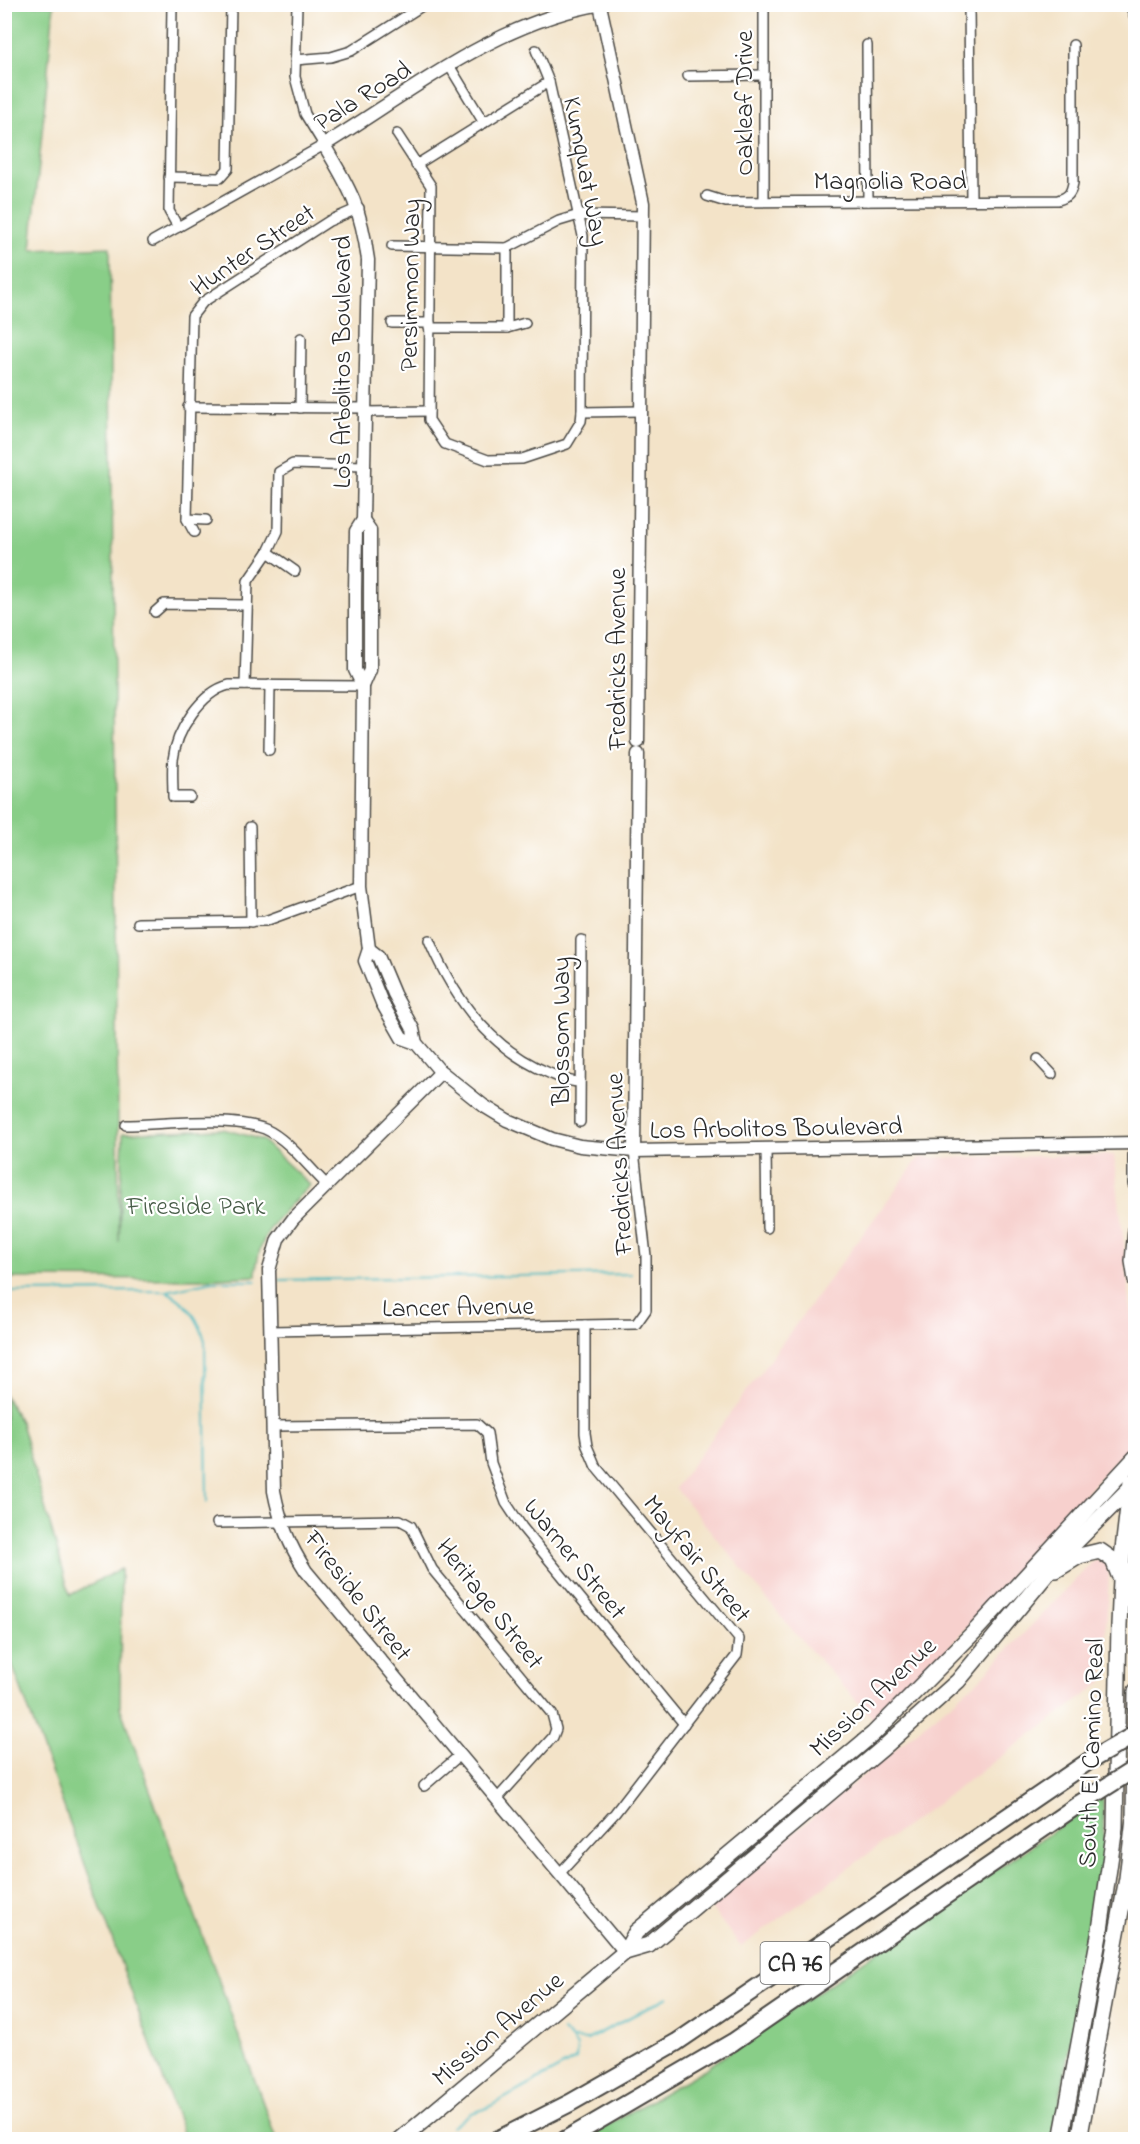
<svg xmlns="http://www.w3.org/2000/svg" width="1140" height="2144" viewBox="0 0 1140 2144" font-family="'Indie Flower',sans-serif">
	<rect width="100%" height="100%" fill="#fff"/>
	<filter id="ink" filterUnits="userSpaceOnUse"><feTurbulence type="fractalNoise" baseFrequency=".0167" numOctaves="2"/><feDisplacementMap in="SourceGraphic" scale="12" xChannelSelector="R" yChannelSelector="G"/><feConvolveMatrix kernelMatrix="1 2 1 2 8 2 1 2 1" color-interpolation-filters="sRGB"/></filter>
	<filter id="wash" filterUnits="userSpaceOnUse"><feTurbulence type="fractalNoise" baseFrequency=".008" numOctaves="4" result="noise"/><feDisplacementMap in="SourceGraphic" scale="24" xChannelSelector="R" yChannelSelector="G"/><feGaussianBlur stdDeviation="1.35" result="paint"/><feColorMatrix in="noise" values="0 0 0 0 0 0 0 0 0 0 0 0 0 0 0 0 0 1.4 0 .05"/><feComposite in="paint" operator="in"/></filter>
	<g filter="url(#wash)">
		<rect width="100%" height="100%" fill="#f3e3c8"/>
		<g fill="#f7d0cd">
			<path d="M 1114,1155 L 1136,1356 L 1135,1413 L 1127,1447 L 941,1656 L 875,1721 L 794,1632 L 675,1488 L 919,1158 Z"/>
			<path d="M 1094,1560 L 1102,1561 L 1107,1566 L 1109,1575 L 1103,1682 L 741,1947 L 708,1904 L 979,1680 Z"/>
		</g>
		<g fill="#89ce88" stroke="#5a7c5a" stroke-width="1.5">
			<path d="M 4,5 L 54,5 L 31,250 L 110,247 L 119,1242 L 123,1133 L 223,1129 L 245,1135 L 262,1140 L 310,1185 C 283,1213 256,1233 256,1276 L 200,1279 L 5,1278 Z"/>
			<path d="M 5,1396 L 21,1423 L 70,1595 L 121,1569 L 120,1707 L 276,2139 L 185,2139 L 5,1645 Z"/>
			<path d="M 1103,1797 L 1104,1854 L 1053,2139 L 582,2140 L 705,2069 Z"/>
		</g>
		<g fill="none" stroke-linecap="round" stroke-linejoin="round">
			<g stroke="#4ab9c0" stroke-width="2">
				<path d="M 279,1280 L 631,1274"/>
				<path d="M 4,1292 L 167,1291 L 213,1281 L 256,1281"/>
				<path d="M 168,1292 C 188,1303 199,1319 205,1341 L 207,1502"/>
				<path d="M 563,2031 L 571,2039 L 587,2040 L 668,1997"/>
				<path d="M 452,2127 L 471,2113 L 485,2109 L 576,2059 L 577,2047 L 571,2039"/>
			</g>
		</g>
	</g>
	<g filter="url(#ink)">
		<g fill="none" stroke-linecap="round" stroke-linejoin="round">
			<defs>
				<g id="minor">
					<path d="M 172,4 L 169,211 L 178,227"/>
					<path d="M 764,4 L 764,201"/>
					<path d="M 969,4 L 971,200"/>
					<path d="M 1130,4 L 1136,21"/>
					<path d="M 867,45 L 868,201"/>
					<path d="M 295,60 L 331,57 L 351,51 L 425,4"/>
					<path d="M 450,67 L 484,123"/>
					<path d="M 688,76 L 764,75"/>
					<path d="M 397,134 L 431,186 L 429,420 L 445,444 L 488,460 L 522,459 L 567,444 L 581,421 L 582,412 L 583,236 L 549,82 L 536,50"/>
					<path d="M 416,165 L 549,82"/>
					<path d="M 169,177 L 220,178 L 228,169 L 231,4"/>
					<path d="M 707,196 L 726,202 L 1058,200 C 1068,197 1071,194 1073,183 L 1073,45"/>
					<path d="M 153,241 L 324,145 L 305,114 L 295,77 L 297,4"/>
					<path d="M 392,246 L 507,248 L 559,221 L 579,215 L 643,216"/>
					<path d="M 507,248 L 507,328"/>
					<path d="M 392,323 L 430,323"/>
					<path d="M 429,328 L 507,328 L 525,323"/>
					<path d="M 188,407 L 366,408"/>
					<path d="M 300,408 L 301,338"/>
					<path d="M 366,412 L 429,411"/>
					<path d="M 582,412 L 641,411"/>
					<path d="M 187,519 L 206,520"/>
					<path d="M 194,532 L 187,519 L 192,316 L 203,302 L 329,221 L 359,208"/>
					<path d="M 268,552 L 295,571"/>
					<path d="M 155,612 L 164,604 L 247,605"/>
					<path d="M 245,685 L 248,581 L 268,552 L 278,531 L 279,472 L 293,464 L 364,466"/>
					<path d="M 269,750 L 270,685"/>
					<path d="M 190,797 L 173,797 C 173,785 172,772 173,760 C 176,731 201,692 229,685 L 363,686"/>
					<path d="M 250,827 L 251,922"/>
					<path d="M 138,923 L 265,921 L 361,886"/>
					<path d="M 429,940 C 453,997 490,1049 549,1073 C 559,1077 568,1082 579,1082"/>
					<path d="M 1038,1059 L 1052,1074"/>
					<path d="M 580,1122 L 581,940"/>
					<path d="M 126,1125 C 164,1124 232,1116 265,1129 C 288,1139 309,1168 327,1185"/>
					<path d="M 766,1149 L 767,1228"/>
					<path d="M 271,1331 L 636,1324 L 646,1310 L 646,1256 L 634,1151"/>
					<path d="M 273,1426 L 477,1424 L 487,1433 L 491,1463 L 506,1503 L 522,1527 L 684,1724"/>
					<path d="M 217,1523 L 400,1520 L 411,1526 L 432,1569 L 552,1714 L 556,1729 L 553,1737 L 497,1799"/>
					<path d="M 424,1786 L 460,1755"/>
					<path d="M 559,1874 L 615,1813 L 737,1655 L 739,1639 L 596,1467 L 587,1446 L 585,1433 L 585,1325"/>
				</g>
				<g id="tertiary">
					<path d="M 600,5 L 643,203 L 638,742"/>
					<path d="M 363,520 L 370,530 L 370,670 L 363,686 L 361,886 L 369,949 L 365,961 L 382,1003 L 402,1038 L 416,1043"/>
					<path d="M 363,686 L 355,670 L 355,592 L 356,531 L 363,520 L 368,260 C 361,208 351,190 324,145 C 412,91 498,21 602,4"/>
					<path d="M 369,949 L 378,956 L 394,994 L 413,1029 L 416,1043 L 439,1070 L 484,1106 L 507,1120 L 552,1139 L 580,1146 L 634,1151 L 1136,1143"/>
					<path d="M 441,1072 L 293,1219 L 278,1239 L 269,1270 L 274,1491 C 280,1522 289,1545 306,1571 L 625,1952"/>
					<path d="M 634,1151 L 638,754"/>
				</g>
				<g id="primary">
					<path d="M 1136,1155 L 1136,1184"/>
					<path d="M 1136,1230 L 1133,1261 L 1136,1280"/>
					<path d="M 1056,1570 L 1079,1556 L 1100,1551 L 1113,1560 L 1119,1575"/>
					<path d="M 625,1952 L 649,1945 L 883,1748 L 958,1681 L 1061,1557 L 1136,1482"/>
					<path d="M 400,2140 L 625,1952 L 636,1932 L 873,1734 L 976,1630 L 1136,1457"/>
					<path d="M 1061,2140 L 1100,1930 L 1115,1827 L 1119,1625 L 1122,1558 L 1131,1482"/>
					<path d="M 1079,2140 L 1127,1878 L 1134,1818 L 1136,1691"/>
				</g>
				<g id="trunk">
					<path d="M 497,2140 L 570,2103 L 677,2042 L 1089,1761"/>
					<path d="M 565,2140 L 733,2042 L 1079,1804"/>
				</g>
			</defs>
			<use href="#minor" stroke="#494743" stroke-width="12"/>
			<use href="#tertiary" stroke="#494743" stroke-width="15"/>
			<use href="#primary" stroke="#494743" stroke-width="18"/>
			<use href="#trunk" stroke="#494743" stroke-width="20"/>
			<use href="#minor" stroke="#fff" stroke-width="9"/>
			<use href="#tertiary" stroke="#fff" stroke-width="12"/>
			<use href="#primary" stroke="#fff" stroke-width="15"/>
			<use href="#trunk" stroke="#fff" stroke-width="16"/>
			<defs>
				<g id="trunk-bridge">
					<path d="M 1089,1761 L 1136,1734"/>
					<path d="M 1079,1804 L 1136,1768"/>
				</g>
			</defs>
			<use href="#trunk-bridge" stroke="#494743" stroke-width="20" stroke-linecap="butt"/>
			<use href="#trunk-bridge" stroke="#fff" stroke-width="16"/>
		</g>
	</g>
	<g text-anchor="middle" stroke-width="4.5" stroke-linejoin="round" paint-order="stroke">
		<rect fill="#fff" stroke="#6b6b6b" stroke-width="1.5" x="760.5" y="1942" width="69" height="42" rx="4.5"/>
		<g font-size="24" font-weight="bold" fill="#2b2b2b">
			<text x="795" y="1971">CA 76</text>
		</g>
		<g font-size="26" fill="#2b2b2b" stroke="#fff">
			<text transform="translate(362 95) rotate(-32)" y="9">Pala Road</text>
			<text transform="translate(743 103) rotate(-90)" y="9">Oakleaf Drive</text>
			<text transform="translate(587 171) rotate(79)" y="9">Kumquat Way</text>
			<text x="890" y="189">Magnolia Road</text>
			<text transform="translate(252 249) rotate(-34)" y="9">Hunter Street</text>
			<text transform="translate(409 285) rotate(-89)" y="9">Persimmon Way</text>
			<text transform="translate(341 362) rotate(-90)" y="9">Los Arbolitos Boulevard</text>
			<text transform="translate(616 659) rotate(-90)" y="9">Fredricks Avenue</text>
			<text transform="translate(560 1031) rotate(-90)" y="9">Blossom Way</text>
			<text transform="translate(776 1127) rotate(-1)" y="9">Los Arbolitos Boulevard</text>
			<text transform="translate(618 1164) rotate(-93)" y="9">Fredricks Avenue</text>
			<text transform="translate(458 1306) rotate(-1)" y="9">Lancer Avenue</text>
			<text transform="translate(576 1558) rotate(51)" y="9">Warner Street</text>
			<text transform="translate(698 1558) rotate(51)" y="9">Mayfair Street</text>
			<text transform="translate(359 1595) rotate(52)" y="9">Fireside Street</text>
			<text transform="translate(491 1603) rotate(52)" y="9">Heritage Street</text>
			<text transform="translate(872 1696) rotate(-43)" y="9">Mission Avenue</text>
			<text transform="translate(1090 1753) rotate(-88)" y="9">South El Camino Real</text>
			<text transform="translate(497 2028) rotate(-40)" y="9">Mission Avenue</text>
		</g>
		<g font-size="26" fill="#475c47" stroke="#fff">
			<text x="196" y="1214">Fireside Park</text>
		</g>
	</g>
	<rect width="1140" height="2144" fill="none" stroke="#fff" stroke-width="24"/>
</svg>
